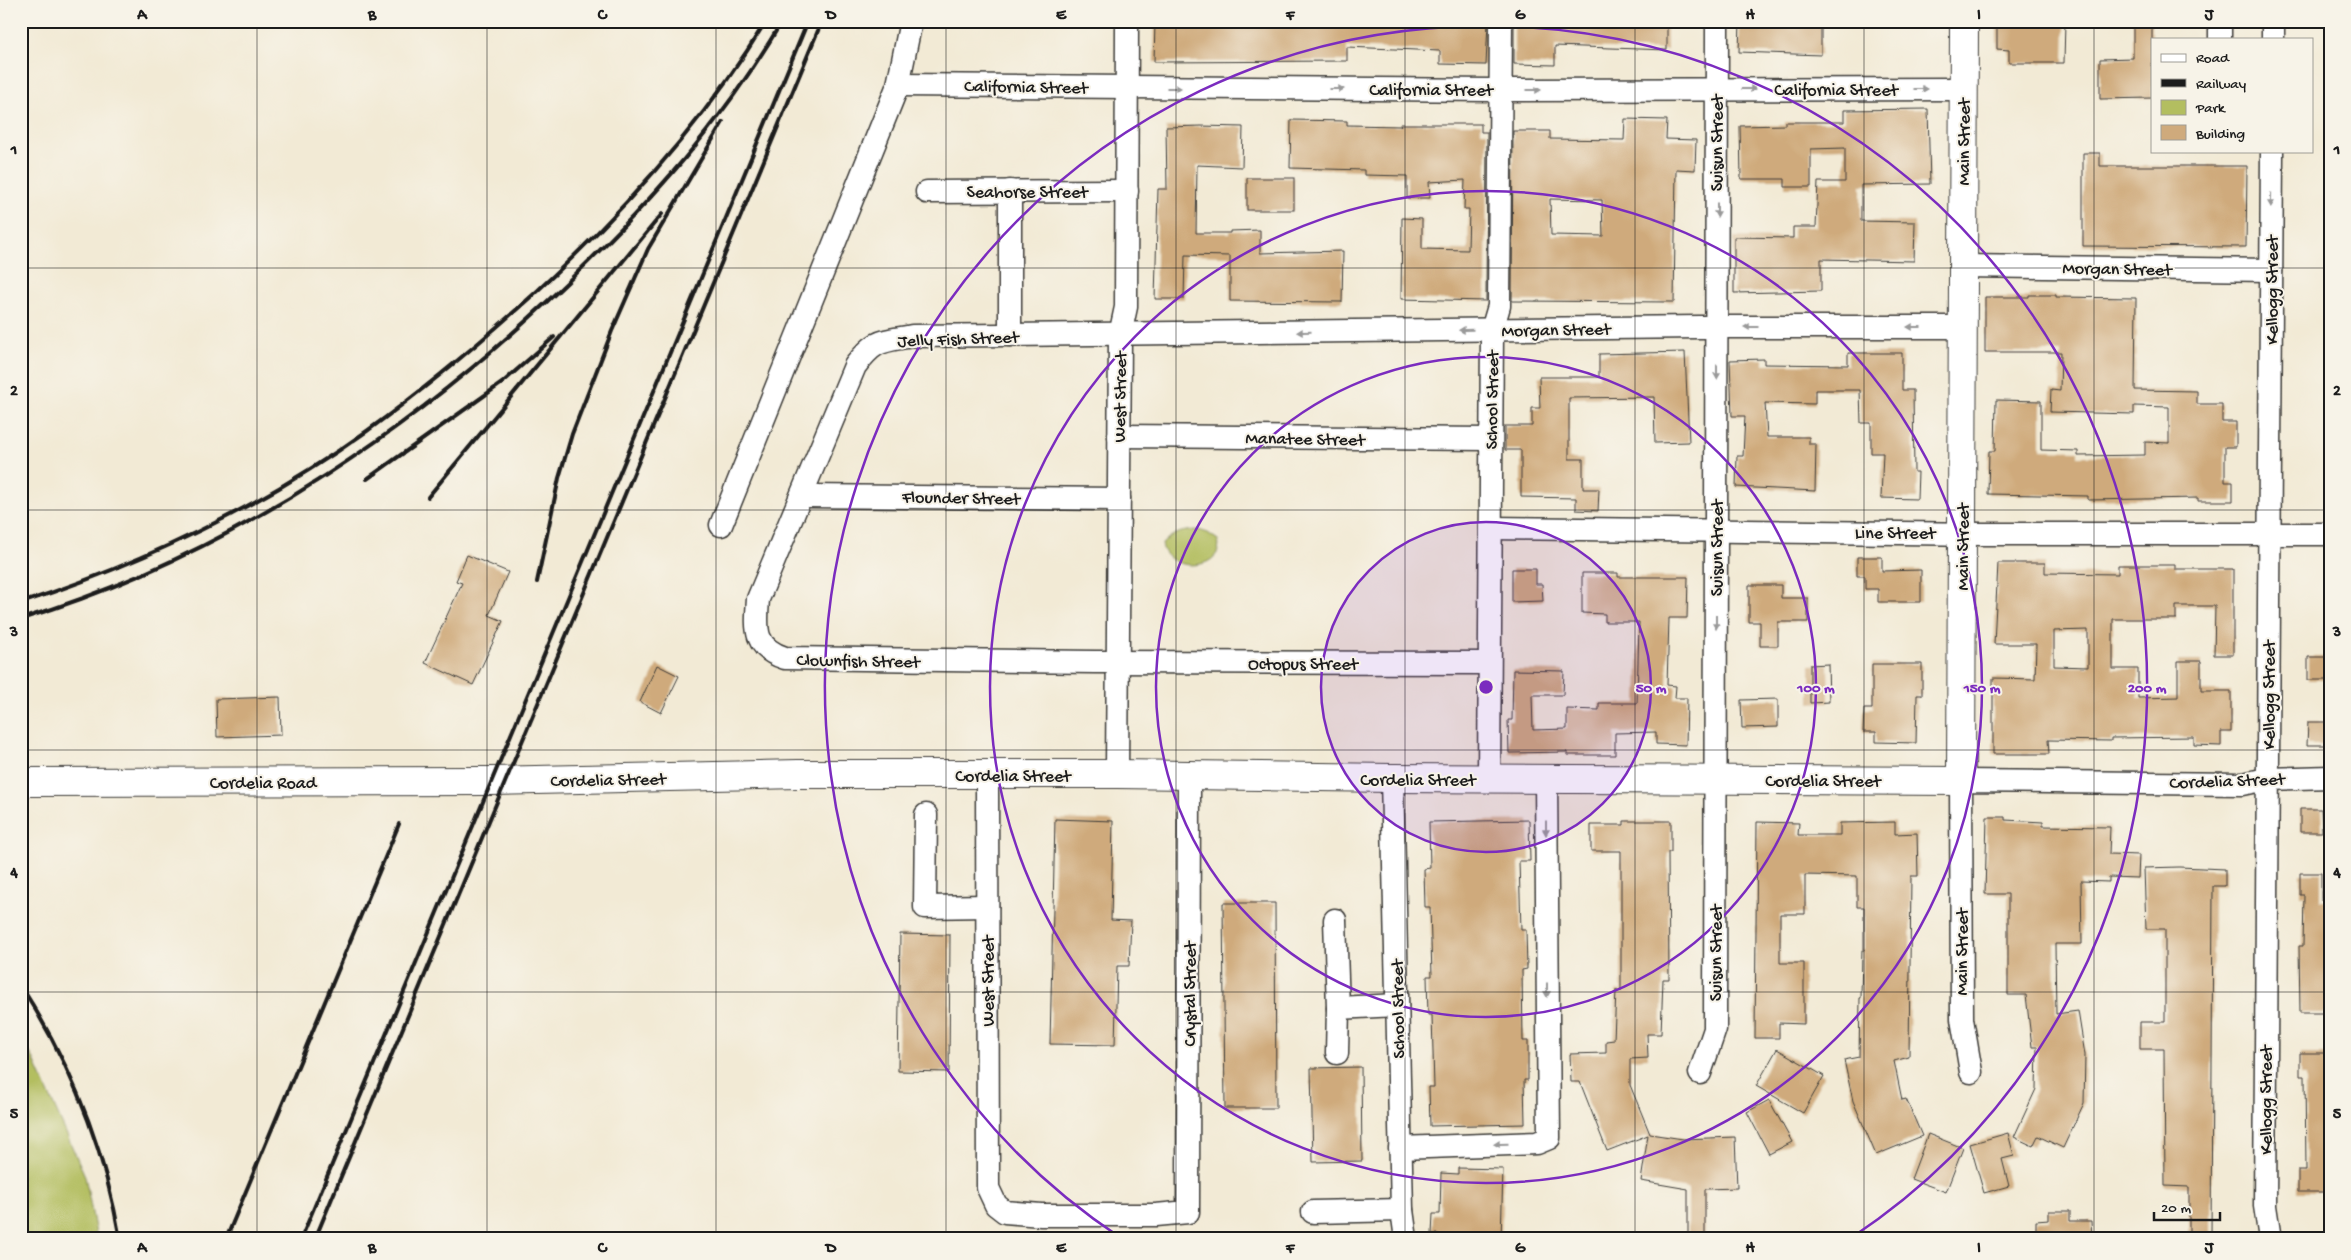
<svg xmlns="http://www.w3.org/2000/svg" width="2351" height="1260" viewBox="0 0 2351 1260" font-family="'Gochi Hand',sans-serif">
	<rect width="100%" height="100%" fill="#f7f3e8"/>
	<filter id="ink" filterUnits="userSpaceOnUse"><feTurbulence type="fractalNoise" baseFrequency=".02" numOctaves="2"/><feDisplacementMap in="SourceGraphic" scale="10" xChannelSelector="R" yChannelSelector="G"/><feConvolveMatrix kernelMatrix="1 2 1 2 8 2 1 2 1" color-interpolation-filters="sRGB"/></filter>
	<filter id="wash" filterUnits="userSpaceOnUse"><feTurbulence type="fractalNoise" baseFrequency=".0096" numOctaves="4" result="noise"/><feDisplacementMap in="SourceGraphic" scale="20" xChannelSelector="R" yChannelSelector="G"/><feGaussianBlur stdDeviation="1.12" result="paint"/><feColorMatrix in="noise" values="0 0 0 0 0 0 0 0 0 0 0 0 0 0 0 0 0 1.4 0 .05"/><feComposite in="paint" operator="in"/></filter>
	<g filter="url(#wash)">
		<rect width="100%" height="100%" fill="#f2ead5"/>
		<g fill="#b3be60" stroke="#686d3e">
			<path d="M 1199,530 L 1208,533 L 1218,540 C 1226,571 1166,574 1162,544 C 1172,533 1184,530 1199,530 Z"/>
			<path d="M 21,1038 L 33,1058 L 85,1176 L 97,1239 L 21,1239 Z"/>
		</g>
		<g id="blocks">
			<g fill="#cfaa7c" fill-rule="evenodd">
				<path d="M 1488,21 L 1486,65 L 1440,64 L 1440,51 L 1347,47 L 1347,61 L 1154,62 L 1155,22 Z"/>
				<path d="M 1514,21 L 1667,21 L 1667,50 L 1555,46 L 1555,65 L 1514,64 Z"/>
				<path d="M 1740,21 L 1821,21 L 1821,55 L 1739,52 Z"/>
				<path d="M 1997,21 L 2065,21 L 2064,63 L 2009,63 L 2009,50 L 1997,49 Z"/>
				<path d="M 2133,21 L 2152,21 L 2152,98 L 2100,99 L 2100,59 L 2133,58 Z"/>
				<path d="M 1928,109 L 1930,184 L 1861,185 L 1861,221 L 1915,222 L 1914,261 L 1821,259 L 1821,291 L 1734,293 L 1734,237 L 1793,238 L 1793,227 L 1816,227 L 1818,182 L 1845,182 L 1845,148 L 1811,149 L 1811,187 L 1785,187 L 1785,179 L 1741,179 L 1740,126 L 1785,125 L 1785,122 L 1844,122 L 1844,110 Z"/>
				<path d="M 1625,119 L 1667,120 L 1666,139 L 1696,140 L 1695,170 L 1676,169 L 1674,302 L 1512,301 L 1513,131 L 1550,131 L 1550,139 L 1624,140 ZM 1550,199 L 1602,200 L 1603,236 L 1551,235 Z"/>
				<path d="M 1291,120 L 1347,121 L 1347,125 L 1401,126 L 1400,124 L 1481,124 L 1481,132 L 1487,132 L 1486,301 L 1401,299 L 1402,218 L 1422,219 L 1422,249 L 1468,250 L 1469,209 L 1464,209 L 1465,180 L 1429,182 L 1430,198 L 1407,198 L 1407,176 L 1364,175 L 1364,170 L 1290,168 Z"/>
				<path d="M 1201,126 L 1243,127 L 1242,167 L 1197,165 L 1196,233 L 1230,233 L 1230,231 L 1260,230 L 1260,253 L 1343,251 L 1342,302 L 1230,301 L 1230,256 L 1185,255 L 1184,299 L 1155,299 L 1158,189 L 1167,189 L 1166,127 Z"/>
				<path d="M 2083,153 L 2100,153 L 2100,166 L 2247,166 L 2246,247 L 2083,246 Z"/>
				<rect x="1247" y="178" width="47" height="32"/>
				<path d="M 2029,295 L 2056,295 L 2056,297 L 2136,298 L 2135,390 L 2197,391 L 2197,404 L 2222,404 L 2222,422 L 2236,422 L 2236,447 L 2225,447 L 2225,482 L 2233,482 L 2233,501 L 2198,501 L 2198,498 L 2088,500 L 2088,496 L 1988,494 L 1989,451 L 1995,451 L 1996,400 L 2041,401 L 2041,450 L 2078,451 L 2078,456 L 2145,455 L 2145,442 L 2169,443 L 2169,407 L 2134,406 L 2134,414 L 2050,412 L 2051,390 L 2060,391 L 2061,352 L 1985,352 L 1985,297 L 2029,297 Z"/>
				<path d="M 1685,352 L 1689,442 L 1655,443 L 1654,397 L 1569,398 L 1569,459 L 1583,459 L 1583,489 L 1599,489 L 1598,511 L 1576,510 L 1576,498 L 1521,497 L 1521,450 L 1505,450 L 1505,426 L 1532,426 L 1532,408 L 1540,408 L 1539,377 L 1599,377 L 1599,354 Z"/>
				<path d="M 1848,353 L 1902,353 L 1902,390 L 1913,390 L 1914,472 L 1918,472 L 1917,499 L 1881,498 L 1883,453 L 1871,453 L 1871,423 L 1861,423 L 1860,390 L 1815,390 L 1815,404 L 1765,403 L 1767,437 L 1809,437 L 1809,444 L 1816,444 L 1815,491 L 1736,487 L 1737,456 L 1743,456 L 1745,416 L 1732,416 L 1730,360 L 1764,359 L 1764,364 L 1848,365 Z"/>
				<path d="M 467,555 L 508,572 L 489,615 L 503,621 L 473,685 L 425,663 L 462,583 L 456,581 Z"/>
				<path d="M 1857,557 L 1882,557 L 1882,571 L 1921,570 L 1921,602 L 1878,602 L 1878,589 L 1865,589 L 1865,576 L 1857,576 Z"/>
				<path d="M 1998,563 L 2045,563 L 2045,573 L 2118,574 L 2118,565 L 2175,565 L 2175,569 L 2233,569 L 2233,655 L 2214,655 L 2215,606 L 2176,606 L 2176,619 L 2113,619 L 2113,669 L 2138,669 L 2138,698 L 2178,697 L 2178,661 L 2201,661 L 2201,691 L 2231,691 L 2231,732 L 2221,732 L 2221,746 L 2194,745 L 2194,737 L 2111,738 L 2111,741 L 2048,740 L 2049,754 L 1993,754 L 1993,678 L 2035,679 L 2036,644 L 1994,644 ZM 2088,630 L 2088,667 L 2054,666 L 2054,631 Z"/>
				<path d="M 1512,569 L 1536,569 L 1536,584 L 1542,584 L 1543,601 L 1512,602 Z"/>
				<path d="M 1582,573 L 1618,573 L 1618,577 L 1688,577 L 1687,618 L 1669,618 L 1667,685 L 1676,686 L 1675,698 L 1687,698 L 1686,745 L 1656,744 L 1656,732 L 1615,733 L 1615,755 L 1567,755 L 1567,752 L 1509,753 L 1508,720 L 1512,720 L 1513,670 L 1564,671 L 1563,695 L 1532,695 L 1533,730 L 1567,729 L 1567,709 L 1599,710 L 1599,703 L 1637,703 L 1639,622 L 1605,622 L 1605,614 L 1582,613 Z"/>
				<path d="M 1749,585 L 1781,585 L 1781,598 L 1808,598 L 1808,622 L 1778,622 L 1778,646 L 1760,646 L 1760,622 L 1749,622 Z"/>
				<path d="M 2308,657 L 2330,657 L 2329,680 L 2308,680 Z"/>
				<path d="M 1828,664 L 1829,702 L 1810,703 L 1810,665 Z"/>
				<path d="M 1872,664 L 1922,664 L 1922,695 L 1917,695 L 1916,743 L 1876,742 L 1876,732 L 1863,732 L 1864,709 L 1872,709 Z"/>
				<path d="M 657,665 L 679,676 L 661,713 L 640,702 Z"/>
				<path d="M 280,697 L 281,735 L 217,737 L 216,699 Z"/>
				<path d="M 1778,699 L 1778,727 L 1742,728 L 1741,700 Z"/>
				<path d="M 2308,722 L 2329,722 L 2329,745 L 2307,745 Z"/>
				<path d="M 2300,809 L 2321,809 L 2322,832 L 2300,832 Z"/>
				<path d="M 1987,817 L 2005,817 L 2005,820 L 2043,822 L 2043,826 L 2110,827 L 2109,854 L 2139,855 L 2138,878 L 2109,877 L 2109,882 L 2081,881 L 2082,944 L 2055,944 L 2056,1014 L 2078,1011 L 2085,1055 L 2084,1103 L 2063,1148 L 2038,1136 L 2033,1146 L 2014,1137 L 2036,1089 L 2037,1047 L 2032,1047 L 2026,995 L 2008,995 L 2008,894 L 1985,894 Z"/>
				<path d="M 1055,819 L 1113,821 L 1111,920 L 1131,921 L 1129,966 L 1117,966 L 1115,1045 L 1050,1044 Z"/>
				<path d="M 1529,820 L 1530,861 L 1519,861 L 1521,930 L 1526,930 L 1527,969 L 1522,970 L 1523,1041 L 1528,1041 L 1528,1080 L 1524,1080 L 1525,1124 L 1430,1126 L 1429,1087 L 1434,1087 L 1432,1015 L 1428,1015 L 1427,976 L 1432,976 L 1430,907 L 1425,907 L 1424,869 L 1430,868 L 1429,822 Z"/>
				<path d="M 1624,821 L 1671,821 L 1671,852 L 1668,852 L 1669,979 L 1663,979 L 1661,1034 L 1647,1034 L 1648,1058 L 1630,1059 L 1630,1085 L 1650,1134 L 1683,1139 L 1735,1137 L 1737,1188 L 1705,1189 L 1705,1239 L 1688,1239 L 1688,1189 L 1641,1181 L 1648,1135 L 1607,1151 L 1580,1082 L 1571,1082 L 1570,1054 L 1606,1053 L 1606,1041 L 1614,1040 L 1616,990 L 1621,991 L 1621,851 L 1591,851 L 1591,825 L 1624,825 Z"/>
				<path d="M 1757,822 L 1799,823 L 1798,835 L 1840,835 L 1840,823 L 1895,822 L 1895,834 L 1917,833 L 1918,876 L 1911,876 L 1909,1057 L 1894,1061 L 1902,1100 L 1906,1099 L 1922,1136 L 1876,1155 L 1853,1101 L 1844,1060 L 1859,1057 L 1860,998 L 1861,998 L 1862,950 L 1864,950 L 1864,907 L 1857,907 L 1857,876 L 1805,875 L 1805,914 L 1780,914 L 1780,963 L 1804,963 L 1804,1024 L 1779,1023 L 1779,1038 L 1755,1038 Z"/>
				<path d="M 2179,867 L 2225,869 L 2225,886 L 2213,886 L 2211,1239 L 2189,1239 L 2189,1187 L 2165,1186 L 2164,1049 L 2140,1049 L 2140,1022 L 2165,1022 L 2165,929 L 2146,929 L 2144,868 Z"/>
				<path d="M 2300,873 L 2321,873 L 2321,900 L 2330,900 L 2330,1013 L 2300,1013 L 2299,946 L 2303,946 L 2304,895 L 2300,895 Z"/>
				<path d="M 1223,903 L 1275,903 L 1276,1108 L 1225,1108 Z"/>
				<path d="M 900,934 L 950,935 L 949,1072 L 898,1071 Z"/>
				<path d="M 1777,1049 L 1824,1076 L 1803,1113 L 1756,1086 Z"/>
				<path d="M 2300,1053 L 2330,1053 L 2330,1192 L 2298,1192 L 2298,1170 L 2306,1170 L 2305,1076 L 2300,1076 Z"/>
				<path d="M 1361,1067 L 1362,1161 L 1313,1162 L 1311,1068 Z"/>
				<path d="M 1769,1100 L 1792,1142 L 1769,1154 L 1747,1112 Z"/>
				<path d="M 2008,1133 L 2014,1156 L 2002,1159 L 2009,1186 L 1984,1193 L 1970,1144 Z"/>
				<path d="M 1928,1134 L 1963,1148 L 1946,1192 L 1911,1179 Z"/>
				<path d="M 1458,1168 L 1503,1169 L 1501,1239 L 1437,1239 L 1438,1234 L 1432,1234 L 1433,1214 L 1440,1214 L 1441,1173 L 1458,1174 Z"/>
				<path d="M 2049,1211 L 2070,1211 L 2070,1221 L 2091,1221 L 2092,1239 L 2036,1239 L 2036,1221 L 2049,1220 Z"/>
			</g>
		</g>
	</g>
	<g filter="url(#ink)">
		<use href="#blocks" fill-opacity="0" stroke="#3c3b38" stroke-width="1"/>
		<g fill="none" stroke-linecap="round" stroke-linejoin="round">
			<defs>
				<g id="minor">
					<path d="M 2220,21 L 2220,39"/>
					<path d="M 2273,39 L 2273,21"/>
					<path d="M 898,85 L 1490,90 L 1963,89"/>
					<path d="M 1010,191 L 1010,335"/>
					<path d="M 927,192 L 1127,191"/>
					<path d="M 1962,266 L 2271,270"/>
					<path d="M 1119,436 L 1490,439"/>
					<path d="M 803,496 L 1119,499"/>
					<path d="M 721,525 L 898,85 L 911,21"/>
					<path d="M 1491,528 L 1984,534 L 2330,534"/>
					<path d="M 1489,663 L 1095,662 L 785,658 C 753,648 756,628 758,599 L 855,366 C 876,339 880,342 912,336 L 1700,327 L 1962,327"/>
					<path d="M 1117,774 L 1120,335 L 1126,307 L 1127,21"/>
					<path d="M 987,775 L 988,1188 L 996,1205 L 1005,1212 L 1041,1215 L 1156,1215 L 1188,1212 L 1189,777"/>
					<path d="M 1392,778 L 1402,1210 L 1406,1239"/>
					<path d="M 1489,779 L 1492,330 L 1499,306 L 1501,21"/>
					<path d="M 926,815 L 925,907 L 987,906"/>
					<path d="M 1335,920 L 1338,1008"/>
					<path d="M 1337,1053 L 1338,1008 L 1397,1005"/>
					<path d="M 1971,1072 L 1962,1019 L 1961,781 L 2243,784 L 2267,779 L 2330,777"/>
					<path d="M 1700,1073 L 1715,1029 L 1717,21"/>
					<path d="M 1400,1148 L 1537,1143 L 1549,1138 L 1546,779"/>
					<path d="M 1313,1212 L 1402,1210"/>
					<path d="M 2270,1239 L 2265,1206 L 2272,151"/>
				</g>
				<path id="major" d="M 21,782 L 491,781 L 798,774 L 1117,774 L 1392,778 L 1961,781 L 1964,21"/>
			</defs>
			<use href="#minor" stroke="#3c3b38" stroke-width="25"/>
			<use href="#major" stroke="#3c3b38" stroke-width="30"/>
			<use href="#minor" stroke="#fff" stroke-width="22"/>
			<use href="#major" stroke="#fff" stroke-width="28"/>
			<g stroke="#1c1c1c" stroke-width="4">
				<path d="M 367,479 L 502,383 L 554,337"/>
				<path d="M 428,497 L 662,214"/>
				<path d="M 537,582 L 559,478 L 572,434 L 612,331 L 648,249 L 723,122"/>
				<path d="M 21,603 C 143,563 262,506 367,431 C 426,388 481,342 535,293 C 623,212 704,123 766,21"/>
				<path d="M 21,619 C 238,553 431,419 590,260 C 665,186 729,112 782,21"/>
				<path d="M 21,986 C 71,1064 104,1147 120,1239"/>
				<path d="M 226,1239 L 399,824"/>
				<path d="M 301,1239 L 808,21"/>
				<path d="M 315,1239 L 822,21"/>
			</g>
		</g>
		<defs><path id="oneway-solid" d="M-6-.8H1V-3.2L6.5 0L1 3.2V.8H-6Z" transform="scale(1.25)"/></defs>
		<g fill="#999">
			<use href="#oneway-solid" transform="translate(1174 88)"/>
			<use href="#oneway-solid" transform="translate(1337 89)"/>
			<use href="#oneway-solid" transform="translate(1749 89)"/>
			<use href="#oneway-solid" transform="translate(1921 89)"/>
			<use href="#oneway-solid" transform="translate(1534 90)"/>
			<use href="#oneway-solid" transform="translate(2271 200) rotate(91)"/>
			<use href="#oneway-solid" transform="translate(1717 210) rotate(90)"/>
			<use href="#oneway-solid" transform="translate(1751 327) rotate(180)"/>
			<use href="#oneway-solid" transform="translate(1914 327) rotate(180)"/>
			<use href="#oneway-solid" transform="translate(1466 330) rotate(179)"/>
			<use href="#oneway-solid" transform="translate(1304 332) rotate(179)"/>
			<use href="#oneway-solid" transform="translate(1717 372) rotate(90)"/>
			<use href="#oneway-solid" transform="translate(1716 622) rotate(90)"/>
			<use href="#oneway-solid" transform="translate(1546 828) rotate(90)"/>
			<use href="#oneway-solid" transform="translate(1547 990) rotate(90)"/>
			<use href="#oneway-solid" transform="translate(1501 1144) rotate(178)"/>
		</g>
	</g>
	<path fill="none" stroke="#1c1c1c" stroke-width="1" stroke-opacity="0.55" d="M 257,21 L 257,1239M 487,21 L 487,1239M 716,21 L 716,1239M 946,21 L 946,1239M 1176,21 L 1176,1239M 1405,21 L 1405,1239M 1635,21 L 1635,1239M 1864,21 L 1864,1239M 2094,21 L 2094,1239M 21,268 L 2330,268M 21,510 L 2330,510M 21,750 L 2330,750M 21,992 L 2330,992"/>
	<circle cx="1486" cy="687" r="165" fill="#7b2cbf" fill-opacity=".12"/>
	<g fill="none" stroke="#7b2cbf" stroke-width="2.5">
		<circle cx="1486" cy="687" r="165"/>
		<circle cx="1486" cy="687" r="330"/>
		<circle cx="1486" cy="687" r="496"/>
		<path d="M1121 1238A661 661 0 1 1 1851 1238"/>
	</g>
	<g text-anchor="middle" stroke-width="4" stroke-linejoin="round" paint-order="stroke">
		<g font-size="18" fill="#1c1c1c" stroke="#f7f3e8">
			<text transform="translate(1026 86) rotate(1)" y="6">California Street</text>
			<text x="1431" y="95">California Street</text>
			<text x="1836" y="95">California Street</text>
			<text transform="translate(1963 142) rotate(-90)" y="6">Main Street</text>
			<text transform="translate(1716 143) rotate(-90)" y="6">Suisun Street</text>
			<text x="1027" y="197">Seahorse Street</text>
			<text transform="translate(2117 268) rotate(1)" y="6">Morgan Street</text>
			<text transform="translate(2271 290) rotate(-90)" y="6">Kellogg Street</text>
			<text transform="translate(1556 329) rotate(-1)" y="6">Morgan Street</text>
			<text transform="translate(958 338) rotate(-2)" y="6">Jelly Fish Street</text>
			<text transform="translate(1119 397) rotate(-89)" y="6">West Street</text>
			<text transform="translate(1491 400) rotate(-89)" y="6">School Street</text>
			<text transform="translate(1305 438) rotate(1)" y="6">Manatee Street</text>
			<text transform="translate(961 497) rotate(1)" y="6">Flounder Street</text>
			<text x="1895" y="538">Line Street</text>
			<text transform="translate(1962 547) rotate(-90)" y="6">Main Street</text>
			<text transform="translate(1716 548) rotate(-90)" y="6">Suisun Street</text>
			<text transform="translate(858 660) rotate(1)" y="6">Clownfish Street</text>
			<text x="1303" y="669">Octopus Street</text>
			<text transform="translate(2268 695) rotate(-90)" y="6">Kellogg Street</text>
			<text x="1013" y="781">Cordelia Street</text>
			<text transform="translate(608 779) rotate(-1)" y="6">Cordelia Street</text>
			<text x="1418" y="785">Cordelia Street</text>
			<text x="1823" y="786">Cordelia Street</text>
			<text transform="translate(2227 780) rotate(-2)" y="6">Cordelia Street</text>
			<text x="263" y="788">Cordelia Road</text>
			<text transform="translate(1961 952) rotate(-90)" y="6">Main Street</text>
			<text transform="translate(1715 953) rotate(-90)" y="6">Suisun Street</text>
			<text transform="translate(987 981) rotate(-90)" y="6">West Street</text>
			<text transform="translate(1189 994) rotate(-90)" y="6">Crystal Street</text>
			<text transform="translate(1397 1009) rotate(-91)" y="6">School Street</text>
			<text transform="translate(2265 1100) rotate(-90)" y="6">Kellogg Street</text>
		</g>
	</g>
	<circle cx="1486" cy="687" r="8" fill="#7b2cbf" stroke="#f7f3e8" stroke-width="2.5"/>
	<g font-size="15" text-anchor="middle" font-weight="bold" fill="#7b2cbf" stroke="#f7f3e8" stroke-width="4" stroke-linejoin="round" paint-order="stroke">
		<text x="1651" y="692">50 m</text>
		<text x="1816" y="692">100 m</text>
		<text x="1982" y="692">150 m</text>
		<text x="2147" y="692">200 m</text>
	</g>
	<rect width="2351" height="1260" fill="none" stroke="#f7f3e8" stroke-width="55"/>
	<rect x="2151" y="38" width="162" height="115" fill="#f7f3e8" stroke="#9f9d96"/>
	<rect x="2161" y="54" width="25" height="8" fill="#ffffff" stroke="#9f9d96"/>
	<text x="2196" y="62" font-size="15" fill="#1c1c1c">Road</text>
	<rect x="2161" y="79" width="25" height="8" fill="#1c1c1c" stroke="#9f9d96"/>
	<text x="2196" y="88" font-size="15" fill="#1c1c1c">Railway</text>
	<rect x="2161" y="100" width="25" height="15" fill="#b3be60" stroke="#9f9d96"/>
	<text x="2196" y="112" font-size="15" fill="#1c1c1c">Park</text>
	<rect x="2161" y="125" width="25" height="15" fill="#cfaa7c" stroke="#9f9d96"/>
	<text x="2196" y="138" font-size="15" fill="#1c1c1c">Building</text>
	<path d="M2154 1212v8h66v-8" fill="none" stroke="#1c1c1c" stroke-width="2.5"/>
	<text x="2161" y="1212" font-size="15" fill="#1c1c1c" stroke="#f7f3e8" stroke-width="4" paint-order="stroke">20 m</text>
	<rect x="28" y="28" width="2296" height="1204" fill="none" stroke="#1c1c1c" stroke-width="2"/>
	<g font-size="16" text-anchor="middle" font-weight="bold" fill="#1c1c1c">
		<text x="142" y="19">A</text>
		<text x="372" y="19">B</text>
		<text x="602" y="19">C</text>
		<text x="831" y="19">D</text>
		<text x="1061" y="19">E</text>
		<text x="1290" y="19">F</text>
		<text x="1520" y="19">G</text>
		<text x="1750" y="19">H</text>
		<text x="1979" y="19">I</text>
		<text x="2209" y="19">J</text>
		<text x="14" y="154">1</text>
		<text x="2337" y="154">1</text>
		<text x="14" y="395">2</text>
		<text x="2337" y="395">2</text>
		<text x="14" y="636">3</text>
		<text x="2337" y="636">3</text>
		<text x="14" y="877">4</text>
		<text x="2337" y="877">4</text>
		<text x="14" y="1118">5</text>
		<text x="2337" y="1118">5</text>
		<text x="142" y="1252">A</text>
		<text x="372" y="1252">B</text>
		<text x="602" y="1252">C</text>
		<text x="831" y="1252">D</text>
		<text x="1061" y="1252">E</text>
		<text x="1290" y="1252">F</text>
		<text x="1520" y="1252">G</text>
		<text x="1750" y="1252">H</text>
		<text x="1979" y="1252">I</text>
		<text x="2209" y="1252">J</text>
	</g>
</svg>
